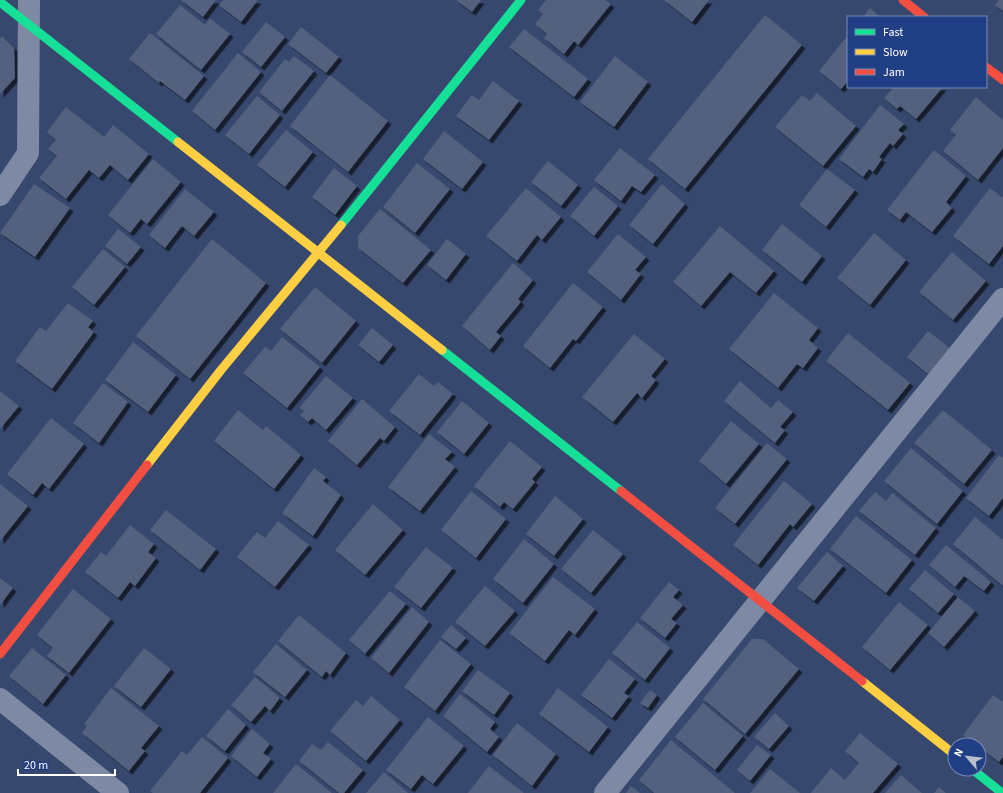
<svg xmlns="http://www.w3.org/2000/svg" width="1003" height="793" viewBox="0 0 1003 793" font-family="'Source Sans 3',sans-serif">
	<defs>
		<filter id="shadow"><feDropShadow dx="3.5" dy="3.5" stdDeviation="0" flood-color="#0009"/></filter>
	</defs>
	<rect width="100%" height="100%" fill="#37486e"/>
	<g fill="#53617e" filter="url(#shadow)">
		<path d="M 181,0 L 216,0 L 203,17 Z"/>
		<path d="M 223,0 L 258,0 L 241,22 L 219,5 Z"/>
		<path d="M 456,0 L 481,0 L 472,12 Z"/>
		<path d="M 546,0 L 605,0 L 611,4 L 578,45 L 574,41 L 564,54 L 544,38 L 547,34 L 535,24 L 543,14 L 538,10 Z"/>
		<path d="M 664,0 L 709,0 L 692,22 Z"/>
		<path d="M 999,0 L 1003,0 L 1003,11 L 995,5 Z"/>
		<path d="M 180,5 L 205,25 L 210,18 L 230,34 L 201,70 L 156,34 Z"/>
		<path d="M 870,8 L 880,17 L 863,17 Z"/>
		<path d="M 765,15 L 802,45 L 685,189 L 648,159 Z"/>
		<path d="M 266,22 L 285,37 L 261,67 L 242,52 Z"/>
		<path d="M 301,27 L 339,57 L 326,73 L 288,44 Z"/>
		<path d="M 524,29 L 588,79 L 574,97 L 509,47 Z"/>
		<path d="M 150,33 L 204,76 L 185,100 L 160,81 L 159,83 L 129,59 Z"/>
		<path d="M 848,35 L 848,81 L 841,89 L 819,71 Z"/>
		<path d="M 2,36 L 14,48 L 15,78 L 0,94 L 0,39 Z"/>
		<path d="M 238,53 L 261,72 L 215,130 L 192,111 Z"/>
		<path d="M 294,56 L 314,71 L 282,111 L 259,92 L 285,59 L 289,62 Z"/>
		<path d="M 615,56 L 648,82 L 614,127 L 580,102 Z"/>
		<path d="M 330,75 L 388,121 L 348,172 L 290,126 Z"/>
		<path d="M 493,81 L 519,101 L 489,140 L 456,116 L 472,95 L 479,100 Z"/>
		<path d="M 894,87 L 943,87 L 916,119 L 900,106 L 897,109 L 884,98 Z"/>
		<path d="M 817,93 L 856,126 L 823,166 L 775,127 L 802,95 L 810,101 Z"/>
		<path d="M 257,96 L 280,115 L 249,154 L 225,135 Z"/>
		<path d="M 976,97 L 1003,120 L 1003,148 L 978,180 L 943,151 L 956,135 L 950,130 Z"/>
		<path d="M 880,105 L 904,124 L 898,130 L 903,134 L 893,146 L 890,143 L 879,157 L 882,159 L 873,172 L 869,169 L 863,177 L 839,159 Z"/>
		<path d="M 66,107 L 104,137 L 113,125 L 149,154 L 128,180 L 110,165 L 99,178 L 89,170 L 66,199 L 39,178 L 57,156 L 48,149 L 56,140 L 47,132 Z"/>
		<path d="M 286,130 L 313,152 L 285,187 L 257,165 Z"/>
		<path d="M 444,131 L 483,162 L 462,189 L 423,159 Z"/>
		<path d="M 620,148 L 655,175 L 641,192 L 632,186 L 621,201 L 594,180 Z"/>
		<path d="M 934,150 L 966,176 L 946,202 L 952,208 L 932,232 L 906,212 L 900,220 L 887,210 Z"/>
		<path d="M 153,159 L 181,182 L 147,224 L 141,219 L 130,233 L 108,215 Z"/>
		<path d="M 548,161 L 578,185 L 561,206 L 531,182 Z"/>
		<path d="M 417,163 L 450,189 L 415,233 L 383,207 Z"/>
		<path d="M 334,168 L 357,186 L 335,215 L 312,197 Z"/>
		<path d="M 827,169 L 855,190 L 826,227 L 799,205 Z"/>
		<path d="M 34,184 L 70,208 L 35,257 L 0,233 Z"/>
		<path d="M 662,184 L 685,204 L 653,244 L 629,225 Z"/>
		<path d="M 594,187 L 618,206 L 594,236 L 570,216 Z"/>
		<path d="M 526,188 L 561,217 L 542,240 L 537,235 L 517,261 L 486,236 Z"/>
		<path d="M 990,188 L 1003,198 L 1003,246 L 989,264 L 953,236 Z"/>
		<path d="M 185,189 L 214,212 L 194,236 L 182,226 L 165,248 L 149,235 Z"/>
		<path d="M 380,209 L 431,250 L 403,283 L 358,248 L 358,236 Z"/>
		<path d="M 782,224 L 822,256 L 802,282 L 762,250 Z"/>
		<path d="M 720,226 L 774,271 L 756,293 L 730,272 L 701,306 L 673,282 Z"/>
		<path d="M 118,229 L 141,247 L 127,264 L 105,246 Z"/>
		<path d="M 874,233 L 906,260 L 870,305 L 837,278 Z"/>
		<path d="M 618,234 L 646,257 L 635,270 L 641,274 L 621,300 L 587,272 Z"/>
		<path d="M 212,239 L 266,283 L 190,379 L 136,336 Z"/>
		<path d="M 447,239 L 466,254 L 446,280 L 427,265 Z"/>
		<path d="M 103,249 L 125,267 L 94,305 L 72,287 Z"/>
		<path d="M 952,252 L 986,281 L 953,320 L 919,292 Z"/>
		<path d="M 513,263 L 533,280 L 518,299 L 521,302 L 496,332 L 501,336 L 490,350 L 462,326 Z"/>
		<path d="M 573,283 L 603,307 L 576,341 L 573,339 L 550,368 L 523,346 Z"/>
		<path d="M 315,287 L 356,321 L 322,363 L 280,329 Z"/>
		<path d="M 774,293 L 818,328 L 809,340 L 818,348 L 803,368 L 797,364 L 778,388 L 729,349 Z"/>
		<path d="M 68,303 L 93,321 L 88,327 L 94,332 L 52,389 L 15,361 L 40,327 L 46,331 Z"/>
		<path d="M 372,328 L 393,345 L 379,362 L 358,345 Z"/>
		<path d="M 928,331 L 951,349 L 929,375 L 907,357 Z"/>
		<path d="M 848,333 L 910,383 L 888,410 L 826,361 Z"/>
		<path d="M 634,334 L 665,359 L 651,376 L 656,380 L 642,398 L 637,393 L 613,422 L 582,397 Z"/>
		<path d="M 282,337 L 320,367 L 287,408 L 243,373 L 265,347 L 271,351 Z"/>
		<path d="M 133,342 L 176,375 L 148,412 L 105,380 Z"/>
		<path d="M 419,374 L 434,386 L 438,382 L 453,394 L 420,435 L 389,411 Z"/>
		<path d="M 326,376 L 353,398 L 326,430 L 312,418 L 308,422 L 300,415 L 304,411 L 299,408 Z"/>
		<path d="M 740,381 L 771,408 L 778,400 L 793,412 L 780,427 L 785,430 L 775,443 L 724,401 Z"/>
		<path d="M 103,383 L 128,402 L 99,443 L 73,423 Z"/>
		<path d="M 0,391 L 19,406 L 0,429 Z"/>
		<path d="M 362,399 L 395,427 L 384,441 L 380,438 L 357,465 L 328,441 Z"/>
		<path d="M 462,401 L 489,423 L 464,454 L 437,432 Z"/>
		<path d="M 238,410 L 263,430 L 266,426 L 301,455 L 274,489 L 214,441 Z"/>
		<path d="M 943,410 L 992,450 L 964,484 L 914,443 Z"/>
		<path d="M 51,418 L 84,444 L 49,489 L 42,483 L 33,495 L 7,474 Z"/>
		<path d="M 731,421 L 759,444 L 726,484 L 699,461 Z"/>
		<path d="M 429,434 L 452,452 L 445,459 L 455,467 L 420,511 L 388,487 Z"/>
		<path d="M 510,441 L 542,467 L 532,479 L 535,482 L 513,509 L 504,502 L 500,507 L 474,486 Z"/>
		<path d="M 767,443 L 787,459 L 735,524 L 715,508 Z"/>
		<path d="M 911,448 L 963,491 L 937,524 L 884,481 Z"/>
		<path d="M 999,455 L 1003,458 L 1003,498 L 989,516 L 966,498 Z"/>
		<path d="M 314,468 L 326,477 L 323,481 L 341,495 L 313,536 L 282,513 Z"/>
		<path d="M 784,481 L 812,504 L 793,527 L 790,524 L 758,565 L 733,545 Z"/>
		<path d="M 0,484 L 28,506 L 0,541 Z"/>
		<path d="M 471,491 L 506,519 L 476,558 L 441,530 Z"/>
		<path d="M 875,492 L 886,501 L 892,493 L 936,528 L 915,555 L 859,511 Z"/>
		<path d="M 555,496 L 583,519 L 554,556 L 526,534 Z"/>
		<path d="M 373,504 L 403,530 L 365,575 L 335,550 Z"/>
		<path d="M 166,510 L 216,549 L 200,570 L 150,530 Z"/>
		<path d="M 856,516 L 912,560 L 886,593 L 830,549 Z"/>
		<path d="M 975,517 L 1003,540 L 1003,586 L 953,544 Z"/>
		<path d="M 278,521 L 309,545 L 275,587 L 237,557 L 257,532 L 265,538 Z"/>
		<path d="M 130,525 L 154,544 L 148,552 L 156,558 L 135,586 L 130,582 L 118,598 L 85,572 L 101,552 L 106,556 Z"/>
		<path d="M 593,530 L 623,554 L 591,593 L 561,569 Z"/>
		<path d="M 524,539 L 554,564 L 523,603 L 493,579 Z"/>
		<path d="M 946,545 L 991,582 L 984,591 L 964,576 L 955,587 L 929,565 Z"/>
		<path d="M 426,547 L 453,568 L 421,608 L 394,587 Z"/>
		<path d="M 827,552 L 843,566 L 814,601 L 797,588 Z"/>
		<path d="M 925,570 L 954,594 L 938,613 L 909,589 Z"/>
		<path d="M 553,577 L 595,609 L 575,635 L 569,630 L 545,661 L 509,633 Z"/>
		<path d="M 0,578 L 13,588 L 0,605 Z"/>
		<path d="M 669,582 L 679,590 L 673,597 L 683,605 L 671,619 L 677,623 L 665,638 L 640,618 Z"/>
		<path d="M 485,586 L 515,611 L 485,646 L 455,622 Z"/>
		<path d="M 73,589 L 111,619 L 69,673 L 47,656 L 53,648 L 37,635 Z"/>
		<path d="M 390,591 L 406,604 L 365,654 L 349,640 Z"/>
		<path d="M 958,597 L 975,611 L 944,647 L 928,633 Z"/>
		<path d="M 899,602 L 928,625 L 890,670 L 862,647 Z"/>
		<path d="M 412,607 L 429,622 L 389,673 L 371,658 Z"/>
		<path d="M 299,615 L 346,653 L 330,675 L 326,671 L 322,677 L 278,641 Z"/>
		<path d="M 637,622 L 670,648 L 645,680 L 612,653 Z"/>
		<path d="M 451,625 L 466,638 L 456,649 L 441,637 Z"/>
		<path d="M 752,639 L 763,639 L 799,669 L 745,734 L 703,699 Z"/>
		<path d="M 440,640 L 471,664 L 435,711 L 404,687 Z"/>
		<path d="M 276,644 L 307,670 L 285,697 L 253,672 Z"/>
		<path d="M 32,648 L 66,675 L 43,704 L 9,676 Z"/>
		<path d="M 144,648 L 171,669 L 141,707 L 114,686 Z"/>
		<path d="M 609,659 L 635,679 L 624,693 L 629,696 L 612,718 L 581,695 Z"/>
		<path d="M 478,670 L 510,693 L 494,715 L 462,691 Z"/>
		<path d="M 255,677 L 280,698 L 270,711 L 265,706 L 251,722 L 231,705 Z"/>
		<path d="M 111,688 L 159,726 L 141,748 L 145,751 L 129,771 L 82,733 L 87,726 L 84,724 Z"/>
		<path d="M 558,688 L 608,727 L 589,752 L 539,714 Z"/>
		<path d="M 650,690 L 657,695 L 648,708 L 640,703 Z"/>
		<path d="M 460,694 L 495,722 L 490,729 L 499,737 L 487,752 L 443,716 Z"/>
		<path d="M 993,695 L 1003,702 L 1003,757 L 999,762 L 979,747 L 979,745 L 977,745 L 963,735 Z"/>
		<path d="M 371,696 L 400,720 L 366,761 L 330,731 L 356,700 L 363,706 Z"/>
		<path d="M 703,703 L 743,736 L 715,770 L 675,737 Z"/>
		<path d="M 228,709 L 246,725 L 225,751 L 206,736 Z"/>
		<path d="M 775,713 L 789,726 L 769,749 L 754,737 Z"/>
		<path d="M 428,717 L 464,746 L 433,784 L 422,775 L 411,789 L 386,770 Z"/>
		<path d="M 517,723 L 556,754 L 532,786 L 493,755 Z"/>
		<path d="M 252,729 L 270,744 L 263,753 L 271,759 L 257,777 L 231,756 Z"/>
		<path d="M 860,733 L 898,764 L 873,793 L 811,793 L 831,768 L 845,780 L 859,763 L 845,751 Z"/>
		<path d="M 202,737 L 228,758 L 200,793 L 153,793 L 150,791 L 182,751 L 187,755 Z"/>
		<path d="M 671,740 L 735,793 L 654,793 L 639,780 Z"/>
		<path d="M 328,742 L 363,770 L 344,793 L 339,793 L 299,761 L 312,744 L 321,750 Z"/>
		<path d="M 757,745 L 771,755 L 750,781 L 737,770 Z"/>
		<path d="M 296,764 L 332,793 L 273,793 Z"/>
		<path d="M 489,766 L 524,793 L 468,793 Z"/>
		<path d="M 770,769 L 800,793 L 750,793 Z"/>
		<path d="M 384,772 L 408,793 L 366,793 Z"/>
		<path d="M 901,775 L 922,793 L 885,793 Z"/>
		<path d="M 631,786 L 640,793 L 626,793 Z"/>
		<path d="M 939,787 L 946,793 L 934,793 Z"/>
	</g>
	<g fill="none" stroke-linecap="round" stroke-linejoin="round">
		<g stroke="#7e89a4" stroke-width="22">
			<path d="M 0,195 L 28,153 L 29,0"/>
			<path d="M 0,699 L 118,793"/>
			<path d="M 605,793 L 1003,299"/>
		</g>
		<g stroke="#16e098" stroke-width="9">
			<path d="M 0,2 L 178,142"/>
			<path d="M 341,225 L 521,0"/>
			<path d="M 442,350 L 621,491"/>
			<path d="M 972,769 L 1002,793"/>
		</g>
		<g stroke="#ffcf43" stroke-width="9">
			<path d="M 178,142 L 442,350"/>
			<path d="M 147,465 L 221,370 L 341,225"/>
			<path d="M 862,681 L 955,755"/>
		</g>
		<g stroke="#f24e42" stroke-width="9">
			<path d="M 903,0 L 924,17"/>
			<path d="M 986,67 L 1003,80"/>
			<path d="M 621,491 L 862,681"/>
			<path d="M 0,654 L 147,465"/>
		</g>
	</g>
	<rect x="847" y="16" width="140" height="72" fill="#213f84" stroke="#7a8cb5"/>
	<rect x="855" y="29" width="20" height="6" fill="#16e098" stroke="#7a8cb5"/>
	<text x="883" y="36" font-size="12" fill="#ffffff">Fast</text>
	<rect x="855" y="49" width="20" height="6" fill="#ffcf43" stroke="#7a8cb5"/>
	<text x="883" y="56" font-size="12" fill="#ffffff">Slow</text>
	<rect x="855" y="69" width="20" height="6" fill="#f24e42" stroke="#7a8cb5"/>
	<text x="883" y="76" font-size="12" fill="#ffffff">Jam</text>
	<g transform="translate(967 757) rotate(298)"><circle r="19" fill="#213f84" stroke="#7a8cb5"/>
	<path d="M0-3L7 15L0 10L-7 15Z" fill="#b9bfcc"/>
	<text y="-6" font-size="11" font-weight="bold" text-anchor="middle" fill="#ffffff">N</text>
	</g>
	<path d="M18 769v6h97v-6" fill="none" stroke="#ffffff" stroke-width="2"/>
	<text x="24" y="769" font-size="12" fill="#ffffff" stroke="#213f84" stroke-width="3" paint-order="stroke">20 m</text>
</svg>
